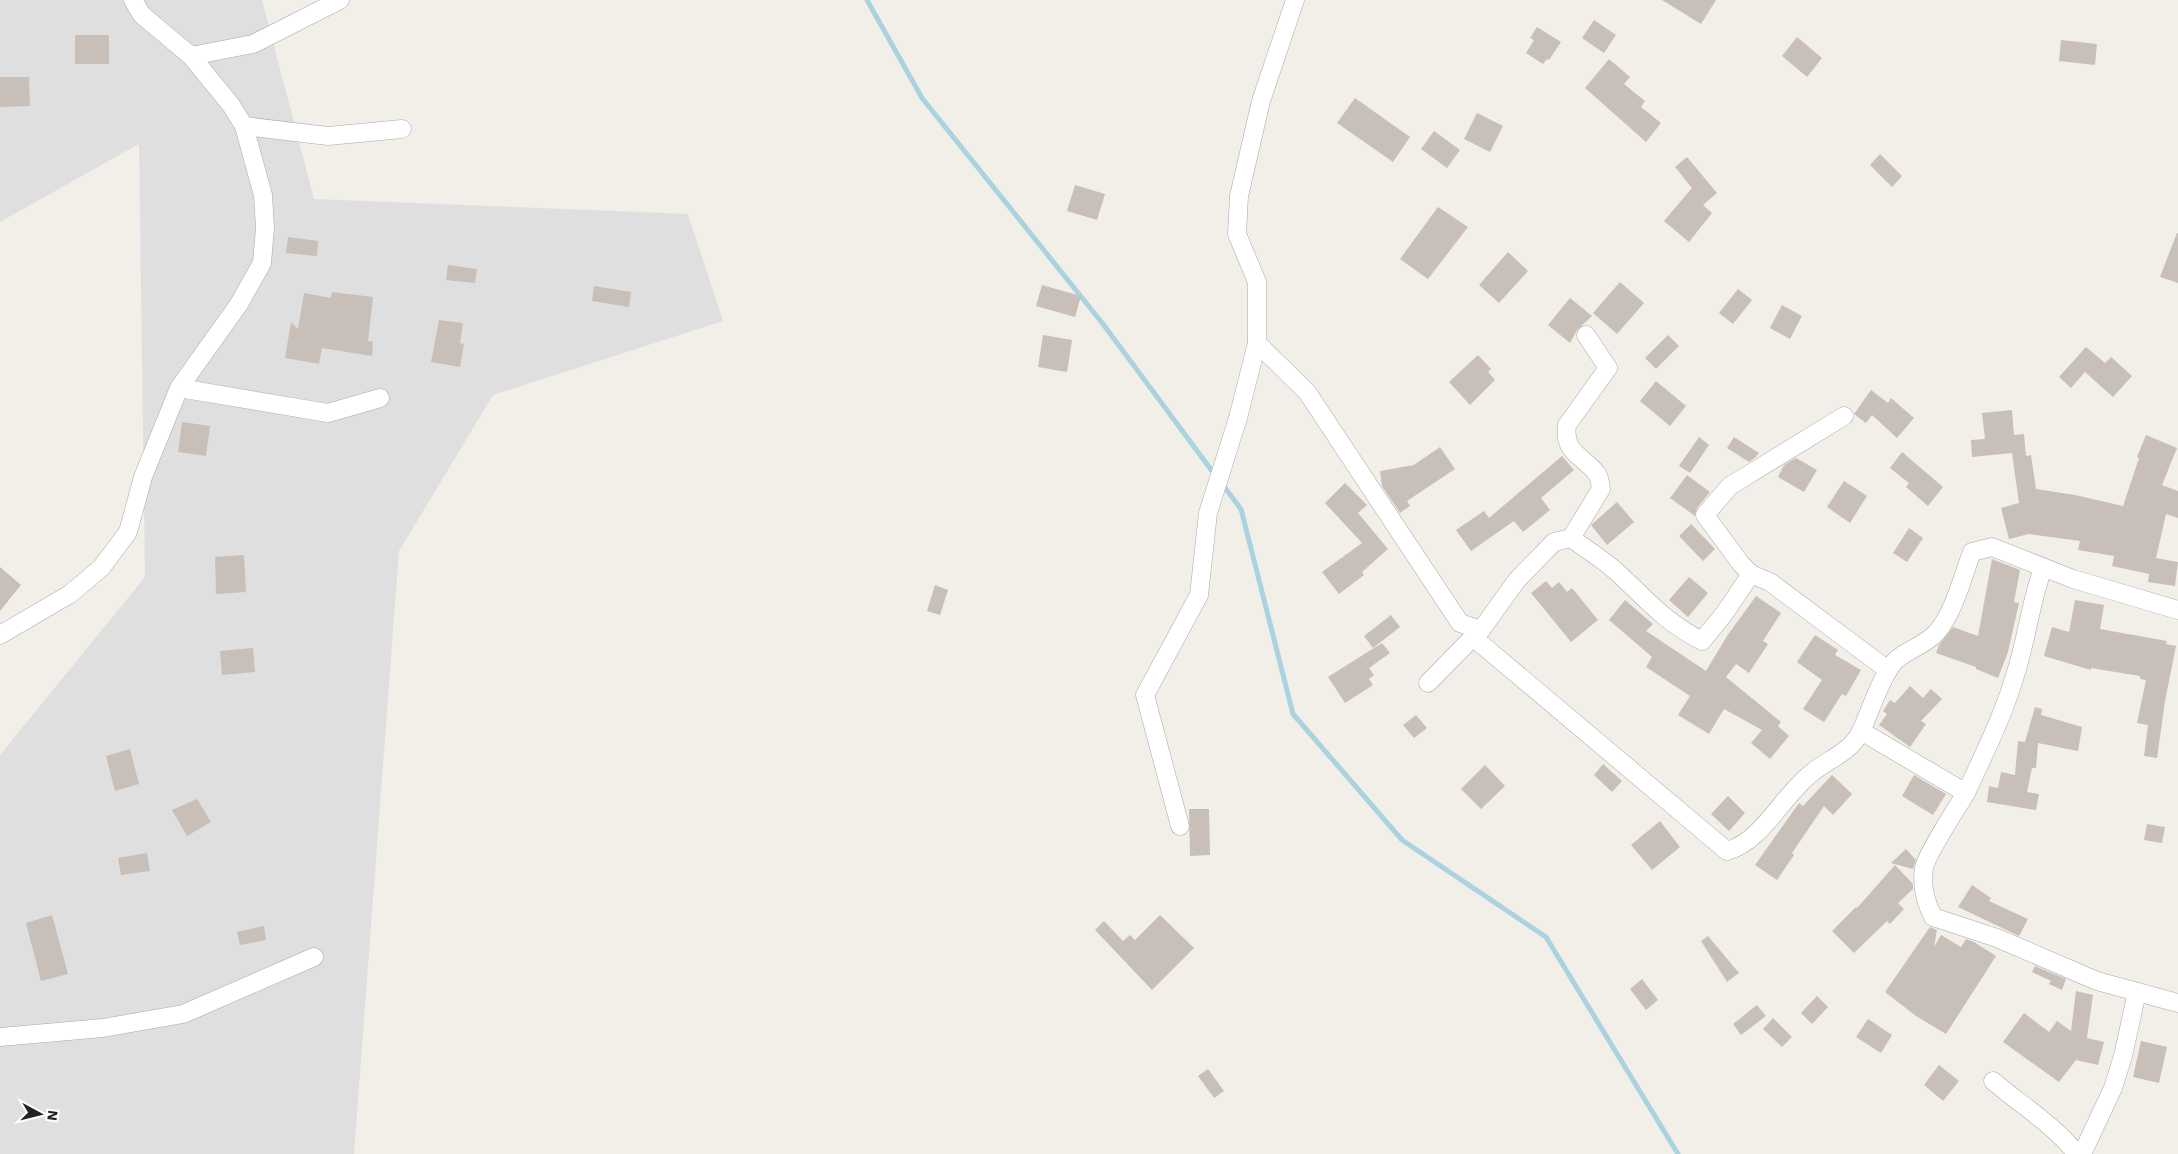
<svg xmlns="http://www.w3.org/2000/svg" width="2178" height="1154" viewBox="0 0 2178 1154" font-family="'Work Sans',sans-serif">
	<rect width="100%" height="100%" fill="#f2efe9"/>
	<path fill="#e0dfdf" d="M 0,0 L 262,0 L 314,199 L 688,214 L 723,321 L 493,395 L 399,551 L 354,1154 L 0,1154 L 0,755 L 145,577 L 139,144 L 0,222 Z"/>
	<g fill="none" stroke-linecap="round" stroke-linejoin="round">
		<g stroke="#aad3df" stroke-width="5">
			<path d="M 867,0 L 922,98 L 1103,324 L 1215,475"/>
			<path d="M 1222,484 L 1241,509 L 1293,714 L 1402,840 L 1546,937 L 1678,1154"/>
		</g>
	</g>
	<g fill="#c7bfb8">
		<path d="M 1662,0 L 1716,0 L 1701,24 Z"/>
		<path d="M 1594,20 L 1616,35 L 1604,53 L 1582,38 Z"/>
		<path d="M 1537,27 L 1561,42 L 1549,60 L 1547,59 L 1543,64 L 1526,53 L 1534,40 L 1530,38 Z"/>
		<rect x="75" y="35" width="34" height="29"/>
		<path d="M 1797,37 L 1822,58 L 1807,77 L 1782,56 Z"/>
		<path d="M 2061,40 L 2097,44 L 2095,65 L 2059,61 Z"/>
		<path d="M 1609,59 L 1630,77 L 1624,84 L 1645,101 L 1641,107 L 1661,123 L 1646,142 L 1585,88 Z"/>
		<path d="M 0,77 L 29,77 L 30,106 L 0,107 Z"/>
		<path d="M 1355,98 L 1410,137 L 1393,162 L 1337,123 Z"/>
		<path d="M 1477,113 L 1503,126 L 1490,152 L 1464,139 Z"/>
		<path d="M 1434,131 L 1460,150 L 1447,168 L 1421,149 Z"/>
		<path d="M 1880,154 L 1902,176 L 1892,187 L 1870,165 Z"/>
		<path d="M 1687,157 L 1717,193 L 1703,205 L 1712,213 L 1689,242 L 1664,221 L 1692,188 L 1675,167 Z"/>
		<path d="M 1075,185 L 1105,194 L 1097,220 L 1067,211 Z"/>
		<path d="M 1438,207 L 1468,227 L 1428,279 L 1400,259 Z"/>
		<path d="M 2177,233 L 2178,233 L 2178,283 L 2160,277 Z"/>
		<path d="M 288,237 L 318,241 L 317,256 L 286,253 Z"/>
		<path d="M 1508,252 L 1528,271 L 1499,303 L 1479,285 Z"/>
		<path d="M 448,265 L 477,269 L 475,283 L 446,280 Z"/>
		<path d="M 1620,282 L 1644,303 L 1617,334 L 1593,313 Z"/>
		<path d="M 1042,285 L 1081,296 L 1075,317 L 1036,306 Z"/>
		<path d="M 594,286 L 631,292 L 629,307 L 592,301 Z"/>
		<path d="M 1738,289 L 1752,300 L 1733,324 L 1719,313 Z"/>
		<path d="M 332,292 L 373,297 L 368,341 L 373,342 L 372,356 L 322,348 L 319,364 L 285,358 L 291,322 L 298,329 L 304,293 L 331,298 Z"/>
		<path d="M 1570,298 L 1592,316 L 1577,330 L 1570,343 L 1548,325 Z"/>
		<path d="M 1782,305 L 1802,316 L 1790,339 L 1770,328 Z"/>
		<path d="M 439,320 L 463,323 L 460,343 L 464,344 L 460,367 L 431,362 Z"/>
		<path d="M 1043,335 L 1072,340 L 1067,372 L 1038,367 Z"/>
		<path d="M 1668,335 L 1679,346 L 1656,369 L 1645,358 Z"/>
		<path d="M 2086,347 L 2105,363 L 2111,357 L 2132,376 L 2113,397 L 2085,372 L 2071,388 L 2059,377 Z"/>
		<path d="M 1478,355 L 1491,369 L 1488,372 L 1495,380 L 1470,405 L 1449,382 Z"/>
		<path d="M 1656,381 L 1686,406 L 1670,426 L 1640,401 Z"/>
		<path d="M 1871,390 L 1888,403 L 1891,398 L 1914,418 L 1897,438 L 1872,415 L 1866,423 L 1854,414 Z"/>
		<path d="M 2012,410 L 2014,435 L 2024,434 L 2026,456 L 2031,455 L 2036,489 L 2075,495 L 2123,506 L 2139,458 L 2137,457 L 2146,435 L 2177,448 L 2162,485 L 2178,491 L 2178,518 L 2166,514 L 2156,558 L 2178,562 L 2175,586 L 2148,582 L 2149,574 L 2112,566 L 2114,556 L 2078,550 L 2080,541 L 2029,534 L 2009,539 L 2001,508 L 2019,503 L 2012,453 L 1972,457 L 1971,440 L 1985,439 L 1982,413 Z"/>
		<path d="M 182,422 L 210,426 L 206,456 L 178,452 Z"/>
		<path d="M 1699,437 L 1709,445 L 1690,473 L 1679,466 Z"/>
		<path d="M 1734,437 L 1759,453 L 1756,457 L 1749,462 L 1727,448 Z"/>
		<path d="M 1440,447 L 1455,469 L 1407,501 L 1410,506 L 1400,513 L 1382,486 L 1380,471 L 1414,465 Z"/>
		<path d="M 1902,452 L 1943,487 L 1928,506 L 1906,487 L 1909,483 L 1890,468 Z"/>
		<path d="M 1562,456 L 1574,470 L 1541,498 L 1550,510 L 1523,532 L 1514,521 L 1471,551 L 1456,530 L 1484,511 L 1489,518 Z"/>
		<path d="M 1796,458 L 1817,470 L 1804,492 L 1778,477 L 1784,465 Z"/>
		<path d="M 1687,475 L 1710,492 L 1697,508 L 1695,516 L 1670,498 Z"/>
		<path d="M 1844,481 L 1867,496 L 1850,523 L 1827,507 Z"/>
		<path d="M 1345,483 L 1367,505 L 1358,513 L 1388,549 L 1362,572 L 1364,575 L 1339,594 L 1322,572 L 1362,543 L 1325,503 Z"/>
		<path d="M 1617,502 L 1634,522 L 1607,545 L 1591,525 Z"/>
		<path d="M 1691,524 L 1715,549 L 1703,561 L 1679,536 Z"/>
		<path d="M 1909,528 L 1923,538 L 1907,562 L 1893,553 Z"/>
		<path d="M 244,555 L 246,592 L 216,594 L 215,557 Z"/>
		<path d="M 1992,559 L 2020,570 L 2014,602 L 2019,603 L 2008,652 L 1998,678 L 1976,669 L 1976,667 L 1936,653 L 1939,645 L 1953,627 L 1978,636 Z"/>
		<path d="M 0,567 L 21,585 L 0,611 Z"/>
		<path d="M 1689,577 L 1708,593 L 1688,617 L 1669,600 Z"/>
		<path d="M 1546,581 L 1552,588 L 1559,582 L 1567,592 L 1572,588 L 1598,620 L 1571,642 L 1531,593 Z"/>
		<path d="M 935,585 L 948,590 L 940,615 L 927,611 Z"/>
		<path d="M 1756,596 L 1781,613 L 1763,641 L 1768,644 L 1749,673 L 1736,664 L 1726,677 L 1781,722 L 1778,726 L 1789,736 L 1770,759 L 1751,743 L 1762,730 L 1724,709 L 1709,734 L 1678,715 L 1690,696 L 1646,667 L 1652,657 L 1609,620 L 1625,600 L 1653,624 L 1646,631 L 1706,671 L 1727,636 Z"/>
		<path d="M 2075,600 L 2104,605 L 2100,629 L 2167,641 L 2166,644 L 2176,646 L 2165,701 L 2157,758 L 2144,756 L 2148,725 L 2137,723 L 2146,680 L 2140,679 L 2140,676 L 2091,668 L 2091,670 L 2044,656 L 2052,627 L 2069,632 Z"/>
		<path d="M 1391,615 L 1400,627 L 1373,648 L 1364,636 Z"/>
		<path d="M 1815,635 L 1838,650 L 1835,655 L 1861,670 L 1846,696 L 1842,694 L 1824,722 L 1803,709 L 1822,680 L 1797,662 Z"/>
		<path d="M 1382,643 L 1390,653 L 1369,668 L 1374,675 L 1369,679 L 1373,685 L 1345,703 L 1328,677 Z"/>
		<path d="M 253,648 L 255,672 L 222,675 L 220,651 Z"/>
		<path d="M 1910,686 L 1923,698 L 1931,689 L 1942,699 L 1921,721 L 1926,724 L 1910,747 L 1879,725 L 1887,714 L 1883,711 L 1890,700 L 1895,703 Z"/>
		<path d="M 2035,707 L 2042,709 L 2041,715 L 2082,727 L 2078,751 L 2038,743 L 2036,768 L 2032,768 L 2027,792 L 2039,794 L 2036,810 L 1987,802 L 1989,786 L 1998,788 L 2001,772 L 2015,775 L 2018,741 L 2025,742 Z"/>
		<path d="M 1416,715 L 1427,728 L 1414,738 L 1403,725 Z"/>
		<path d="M 130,749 L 139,784 L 115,791 L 106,756 Z"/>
		<path d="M 1603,764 L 1622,781 L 1612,792 L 1594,775 Z"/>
		<path d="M 1485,765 L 1505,786 L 1481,809 L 1461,789 Z"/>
		<path d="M 1832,775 L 1852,794 L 1833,815 L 1824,806 L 1792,853 L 1794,855 L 1777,880 L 1755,865 L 1799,803 L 1803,806 Z"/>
		<path d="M 1914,775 L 1946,794 L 1933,815 L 1902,796 Z"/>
		<path d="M 1728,796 L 1745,813 L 1729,831 L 1711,814 Z"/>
		<path d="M 197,799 L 211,822 L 187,836 L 172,810 Z"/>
		<path d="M 1189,809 L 1209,809 L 1210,855 L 1190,856 Z"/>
		<path d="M 1660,821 L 1680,847 L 1652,870 L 1631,845 Z"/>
		<path d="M 2147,824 L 2165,827 L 2162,843 L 2144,840 Z"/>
		<path d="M 1906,849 L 1916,860 L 1913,869 L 1891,863 Z"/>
		<path d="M 147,853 L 150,871 L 121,875 L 118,858 Z"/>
		<path d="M 1895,865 L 1913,884 L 1913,889 L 1898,903 L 1904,909 L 1890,924 L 1887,921 L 1854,953 L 1832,931 L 1856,907 L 1857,908 Z"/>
		<path d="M 1972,885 L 1991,898 L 1989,901 L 2028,919 L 2019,936 L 1958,907 Z"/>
		<path d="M 52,915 L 68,974 L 41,981 L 26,923 Z"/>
		<path d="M 1160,915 L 1194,948 L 1152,990 L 1095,930 L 1104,921 L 1123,941 L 1130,935 L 1135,940 Z"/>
		<path d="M 264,926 L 266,940 L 240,945 L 237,932 Z"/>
		<path d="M 1930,927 L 1937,930 L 1934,947 L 1941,935 L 1961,947 L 1966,939 L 1974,942 L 1996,956 L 1946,1034 L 1916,1016 L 1885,992 Z"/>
		<path d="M 1708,936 L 1739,973 L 1727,982 L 1701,941 Z"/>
		<path d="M 2035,966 L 2066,979 L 2062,990 L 2049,984 L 2051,981 L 2032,972 Z"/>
		<path d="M 1642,979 L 1658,1000 L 1646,1010 L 1630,989 Z"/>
		<path d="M 2076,991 L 2093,995 L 2087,1038 L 2104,1042 L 2098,1065 L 2076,1060 L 2059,1082 L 2003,1042 L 2024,1013 L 2049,1032 L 2057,1021 L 2071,1031 Z"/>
		<path d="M 1817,996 L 1828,1007 L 1812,1024 L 1801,1013 Z"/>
		<path d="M 1757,1005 L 1766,1016 L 1741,1035 L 1733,1024 Z"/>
		<path d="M 1773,1018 L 1792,1037 L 1782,1047 L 1763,1029 Z"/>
		<path d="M 1868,1019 L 1892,1035 L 1881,1053 L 1856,1037 Z"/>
		<path d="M 2141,1041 L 2167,1047 L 2159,1083 L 2133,1077 Z"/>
		<path d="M 1939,1065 L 1959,1081 L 1943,1101 L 1924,1085 Z"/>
		<path d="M 1208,1069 L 1224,1091 L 1214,1098 L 1198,1076 Z"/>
	</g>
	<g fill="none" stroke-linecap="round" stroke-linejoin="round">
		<defs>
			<g id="street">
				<path d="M 1295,0 L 1261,101 L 1239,196 L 1237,234 L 1257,282 L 1257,343 L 1307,392 L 1460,623 L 1481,630 L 1517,580 L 1554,542 L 1571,538 C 1586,549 1604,560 1618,573 C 1647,600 1665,622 1702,641 L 1724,614 L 1751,574 L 1770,582 L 1888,670"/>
				<path d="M 191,56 L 253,44 L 340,0"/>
				<path d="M 244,126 L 328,136 L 402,129"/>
				<path d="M 179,388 L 328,413 L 380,398"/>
				<path d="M 1571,538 L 1601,489 C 1600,484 1600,478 1597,474 C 1583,455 1563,454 1567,425 L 1608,368 L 1586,335"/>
				<path d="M 1751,574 L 1741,564 L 1705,515 L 1730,486 L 1844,416"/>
				<path d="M 0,635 L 70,594 L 101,568 L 128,532 L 143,477 L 179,388 L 239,304 L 262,263 L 265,228 L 263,195 L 244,126 L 231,105 L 191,56 L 142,15 L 133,0"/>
				<path d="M 1474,638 L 1727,851 C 1762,842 1784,793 1813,772 C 1829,759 1851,752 1861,731 C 1870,712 1882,674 1896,660 C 1908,649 1926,645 1937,632 C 1955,610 1962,578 1972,552 L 1992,547 L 2073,579 L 2178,610"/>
				<path d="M 1428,683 L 1480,630"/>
				<path d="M 1861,731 L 1966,793 C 1957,808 1927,853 1924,868 C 1921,886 1925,901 1933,917 L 1997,938 L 2097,981 L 2178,1003"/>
				<path d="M 1966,793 C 1985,752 2005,712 2017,669 C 2027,636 2031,601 2043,568"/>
				<path d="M 1180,826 L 1145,695 L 1199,595 L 1208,513 L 1238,418 L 1257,343"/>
				<path d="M 0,1037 L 103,1028 L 183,1014 L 314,957"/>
				<path d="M 1993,1081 C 2021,1105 2054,1125 2077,1154"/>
				<path d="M 2082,1154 L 2113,1088 L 2123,1056 L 2137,992"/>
			</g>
		</defs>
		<use href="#street" stroke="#a9a9a9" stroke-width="19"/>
		<use href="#street" stroke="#fff" stroke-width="18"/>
	</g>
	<g transform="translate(40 1114) rotate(97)" stroke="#ffffff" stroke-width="4" paint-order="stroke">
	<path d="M0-4L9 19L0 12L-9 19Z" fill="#222222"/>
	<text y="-8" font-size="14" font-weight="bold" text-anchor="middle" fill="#222222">N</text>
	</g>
</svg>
